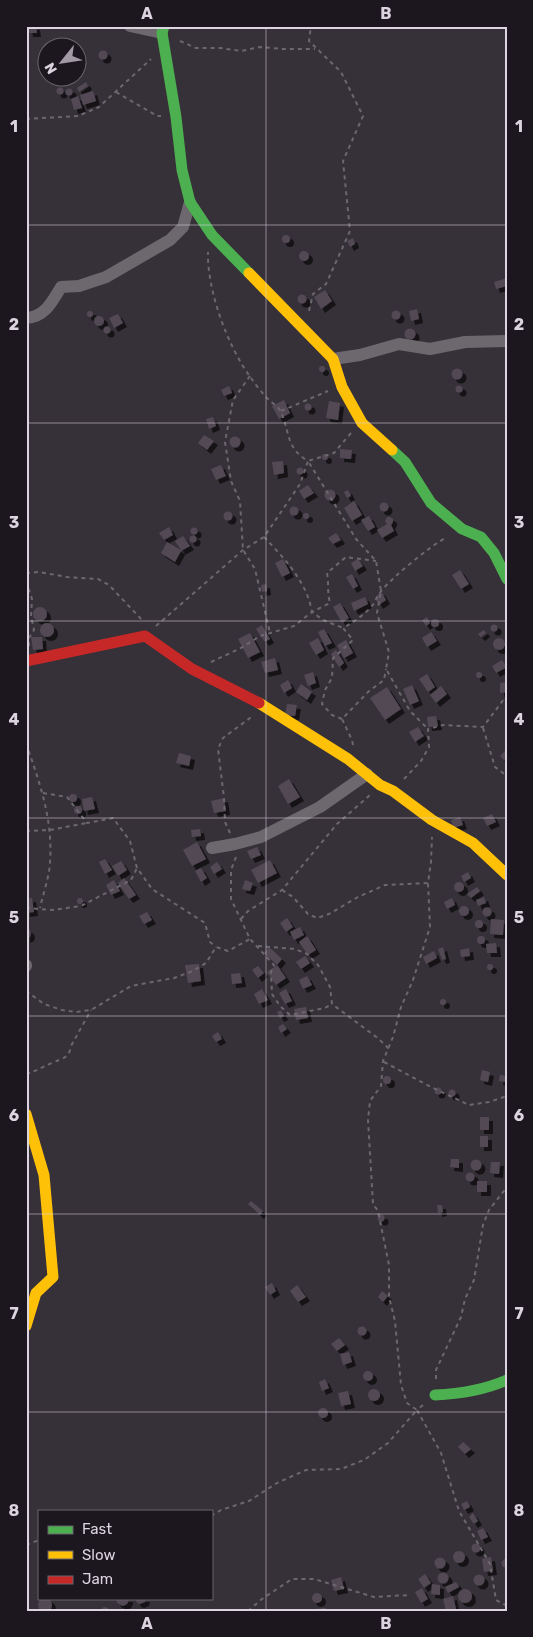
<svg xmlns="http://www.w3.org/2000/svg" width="533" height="1637" viewBox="0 0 533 1637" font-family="Rubik,sans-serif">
	<defs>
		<filter id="shadow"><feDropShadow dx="4" dy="4" stdDeviation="0" flood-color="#0009"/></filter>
	</defs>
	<rect width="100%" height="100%" fill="#363038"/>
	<g fill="#524a55" filter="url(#shadow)">
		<path d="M 28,26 L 36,26 L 37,33 L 29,33 Z"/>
		<circle cx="103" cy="55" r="4.5"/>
		<path d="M 86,82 L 88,86 L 79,92 L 77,88 Z"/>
		<circle cx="60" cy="91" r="3.5"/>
		<circle cx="69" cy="92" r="3.5"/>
		<path d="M 93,91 L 96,101 L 83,105 L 80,95 Z"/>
		<path d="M 78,96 L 82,108 L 74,110 L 71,99 Z"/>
		<circle cx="286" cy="239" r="4"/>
		<path d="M 353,238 L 355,244 L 350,247 L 347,241 Z"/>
		<circle cx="304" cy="256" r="5"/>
		<path d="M 507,278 L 507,286 L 496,289 L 494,282 Z"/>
		<path d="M 325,290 L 332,301 L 321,309 L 314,297 Z"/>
		<circle cx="302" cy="299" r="4.5"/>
		<path d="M 417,309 L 419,319 L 411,321 L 409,311 Z"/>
		<circle cx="396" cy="315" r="4.5"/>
		<circle cx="90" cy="314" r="3"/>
		<path d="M 118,314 L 123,323 L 114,328 L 109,318 Z"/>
		<circle cx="99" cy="321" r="5"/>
		<circle cx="107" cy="330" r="3.5"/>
		<circle cx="410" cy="334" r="5.5"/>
		<circle cx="322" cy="369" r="3"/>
		<circle cx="457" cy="374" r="5.5"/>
		<circle cx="459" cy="389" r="3.5"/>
		<path d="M 229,386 L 232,393 L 224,396 L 221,390 Z"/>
		<path d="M 284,400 L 290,413 L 279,419 L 272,406 Z"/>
		<path d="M 329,401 L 340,403 L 338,420 L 326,418 Z"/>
		<circle cx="308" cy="407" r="3.5"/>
		<path d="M 213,417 L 216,426 L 209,429 L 206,419 Z"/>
		<path d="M 204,435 L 214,441 L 207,450 L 198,443 Z"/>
		<circle cx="235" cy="442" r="5.5"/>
		<path d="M 340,449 L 352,450 L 351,459 L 340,458 Z"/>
		<circle cx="325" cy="457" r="3"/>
		<path d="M 283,461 L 284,473 L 274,475 L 272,462 Z"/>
		<path d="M 221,465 L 226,476 L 216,480 L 211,469 Z"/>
		<circle cx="300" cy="471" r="3.5"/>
		<path d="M 308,485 L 314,493 L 304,499 L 299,491 Z"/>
		<circle cx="330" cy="495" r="5.5"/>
		<path d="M 348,490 L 351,496 L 347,498 L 344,492 Z"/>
		<path d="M 354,501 L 362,515 L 352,521 L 344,508 Z"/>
		<circle cx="384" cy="507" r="4.5"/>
		<circle cx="294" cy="511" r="4.5"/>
		<circle cx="228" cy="516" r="4.5"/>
		<circle cx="306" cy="516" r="3"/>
		<path d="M 369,516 L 375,527 L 368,531 L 361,520 Z"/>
		<path d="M 387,517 L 390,517 L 393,519 L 393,522 L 391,525 L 394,531 L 382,538 L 377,530 L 387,524 L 385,521 Z"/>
		<path d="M 169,527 L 173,535 L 164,540 L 159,533 Z"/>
		<circle cx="194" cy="531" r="3.5"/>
		<path d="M 336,533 L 341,540 L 333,544 L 328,538 Z"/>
		<circle cx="193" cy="539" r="3.5"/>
		<path d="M 183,536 L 190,546 L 181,551 L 175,562 L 161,553 L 167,542 L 181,550 L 175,541 Z"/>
		<path d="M 283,559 L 290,573 L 282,577 L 275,563 Z"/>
		<path d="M 358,559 L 363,566 L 355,571 L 351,563 Z"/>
		<path d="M 460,570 L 469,584 L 461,589 L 452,575 Z"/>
		<path d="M 352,574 L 358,586 L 353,589 L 346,577 Z"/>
		<path d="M 266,584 L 267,591 L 262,592 L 261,585 Z"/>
		<path d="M 381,591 L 386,600 L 379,605 L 375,598 Z"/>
		<path d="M 365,597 L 368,604 L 354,611 L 351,603 Z"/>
		<path d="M 340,603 L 349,618 L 342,623 L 333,607 Z"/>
		<circle cx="40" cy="614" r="7"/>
		<path d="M 427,617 L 430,623 L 426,626 L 422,620 Z"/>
		<circle cx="435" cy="623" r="4"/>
		<circle cx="47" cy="630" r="7"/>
		<circle cx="494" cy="628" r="3.5"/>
		<path d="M 262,625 L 270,639 L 265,642 L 256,629 Z"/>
		<path d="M 324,629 L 332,643 L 325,646 L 318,632 Z"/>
		<path d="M 484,630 L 486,633 L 481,637 L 478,634 Z"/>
		<path d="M 431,632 L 437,641 L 427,647 L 422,638 Z"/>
		<path d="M 250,633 L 260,652 L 248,658 L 238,639 Z"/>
		<path d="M 31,637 L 42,637 L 43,649 L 33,650 Z"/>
		<path d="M 318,638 L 324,650 L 316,655 L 309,643 Z"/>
		<circle cx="499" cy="644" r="6"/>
		<path d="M 346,640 L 353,653 L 344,658 L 337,645 Z"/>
		<path d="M 336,650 L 344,663 L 339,667 L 331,654 Z"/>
		<path d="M 275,658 L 278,670 L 265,673 L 261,662 Z"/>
		<path d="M 502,660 L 507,667 L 496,673 L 492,666 Z"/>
		<circle cx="479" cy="675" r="3"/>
		<path d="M 313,672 L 316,683 L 308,686 L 304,675 Z"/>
		<path d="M 427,674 L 435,687 L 428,692 L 419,679 Z"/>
		<path d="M 288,680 L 292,688 L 284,693 L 280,685 Z"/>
		<path d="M 507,682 L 507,692 L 500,693 L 500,683 Z"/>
		<path d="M 301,684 L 312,692 L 307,700 L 296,692 Z"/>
		<path d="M 412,685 L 419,701 L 410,705 L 403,689 Z"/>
		<path d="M 441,686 L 447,694 L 436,703 L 430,695 Z"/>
		<path d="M 387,687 L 401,709 L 385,720 L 370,698 Z"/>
		<path d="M 287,704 L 297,705 L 295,716 L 285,715 Z"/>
		<path d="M 436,716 L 438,726 L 428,727 L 427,717 Z"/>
		<path d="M 418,727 L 424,736 L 415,742 L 409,732 Z"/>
		<path d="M 505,751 L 507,757 L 504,760 L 500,756 Z"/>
		<path d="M 179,753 L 191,756 L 189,766 L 176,763 Z"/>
		<path d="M 289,779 L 300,797 L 288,804 L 278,786 Z"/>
		<circle cx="73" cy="798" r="4"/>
		<path d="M 92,797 L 95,809 L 84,811 L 82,799 Z"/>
		<path d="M 224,798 L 226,811 L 214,813 L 211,801 Z"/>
		<circle cx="78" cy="810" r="4"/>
		<path d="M 492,814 L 496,822 L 487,826 L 483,818 Z"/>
		<path d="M 460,817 L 463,825 L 453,828 L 451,820 Z"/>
		<path d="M 200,829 L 201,836 L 192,837 L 191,830 Z"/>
		<path d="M 197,842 L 206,859 L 192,866 L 183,850 Z"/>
		<path d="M 257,847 L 261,855 L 251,859 L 247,851 Z"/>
		<path d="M 105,859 L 112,870 L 105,874 L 99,862 Z"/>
		<path d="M 270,860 L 277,873 L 258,883 L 251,870 Z"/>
		<path d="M 121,861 L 127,870 L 118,876 L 112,866 Z"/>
		<path d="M 217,862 L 222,869 L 214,874 L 210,867 Z"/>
		<path d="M 201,868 L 207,878 L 201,882 L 195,871 Z"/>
		<path d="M 468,872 L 471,878 L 464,882 L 461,876 Z"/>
		<path d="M 124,878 L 136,895 L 129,899 L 118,883 Z"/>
		<path d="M 114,880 L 120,891 L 111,895 L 106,885 Z"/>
		<path d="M 245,880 L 253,883 L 250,891 L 242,889 Z"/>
		<circle cx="459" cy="887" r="5"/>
		<path d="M 477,887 L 480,891 L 471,898 L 467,894 Z"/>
		<path d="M 484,897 L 486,903 L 478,906 L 476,900 Z"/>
		<path d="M 32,898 L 34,912 L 26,913 L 26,899 Z"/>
		<path d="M 452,898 L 455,905 L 447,909 L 444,902 Z"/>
		<circle cx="80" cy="901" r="3"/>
		<circle cx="464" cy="911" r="5"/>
		<circle cx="487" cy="912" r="4.5"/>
		<path d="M 147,912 L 152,920 L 144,924 L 139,916 Z"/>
		<path d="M 287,918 L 293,927 L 286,932 L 280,923 Z"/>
		<path d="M 491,919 L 504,920 L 503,935 L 490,934 Z"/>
		<circle cx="479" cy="924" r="4"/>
		<path d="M 300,927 L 304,935 L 294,940 L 290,932 Z"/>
		<path d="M 26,928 L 30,930 L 31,934 L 30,937 L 26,939 Z"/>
		<path d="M 307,936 L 316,950 L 308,955 L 299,942 Z"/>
		<circle cx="481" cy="940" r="4"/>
		<path d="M 496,943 L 497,953 L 487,953 L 486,944 Z"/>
		<path d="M 269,947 L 282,959 L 277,965 L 264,953 Z"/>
		<path d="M 443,947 L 446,959 L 442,960 L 438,949 Z"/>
		<path d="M 469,948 L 470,956 L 461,957 L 460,950 Z"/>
		<path d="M 434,951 L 437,958 L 426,964 L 423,957 Z"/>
		<path d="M 305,956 L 310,963 L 301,969 L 296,962 Z"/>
		<circle cx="490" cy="967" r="3"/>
		<path d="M 199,964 L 201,981 L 188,983 L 185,965 Z"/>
		<path d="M 277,965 L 286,978 L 276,985 L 267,972 Z"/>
		<path d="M 258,966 L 264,973 L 258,978 L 252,970 Z"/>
		<path d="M 240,973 L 242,983 L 232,984 L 231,974 Z"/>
		<path d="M 307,976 L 312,985 L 303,989 L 299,980 Z"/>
		<path d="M 262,989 L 268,1000 L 259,1004 L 254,994 Z"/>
		<path d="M 286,989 L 292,1001 L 285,1004 L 279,993 Z"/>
		<circle cx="443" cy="1002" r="3"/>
		<path d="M 306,1007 L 308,1018 L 296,1020 L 294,1009 Z"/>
		<path d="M 281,1010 L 284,1016 L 280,1018 L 277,1012 Z"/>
		<path d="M 283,1024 L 287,1029 L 281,1033 L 278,1027 Z"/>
		<path d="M 218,1032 L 222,1039 L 216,1042 L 212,1036 Z"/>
		<path d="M 482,1070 L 490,1072 L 488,1082 L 480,1080 Z"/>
		<path d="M 500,1075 L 507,1076 L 505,1082 L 499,1081 Z"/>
		<circle cx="387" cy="1080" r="4"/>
		<circle cx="438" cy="1091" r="3.5"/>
		<circle cx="452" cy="1093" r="3.5"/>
		<rect x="480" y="1117" width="9" height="13"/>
		<rect x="480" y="1136" width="8" height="11"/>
		<path d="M 451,1159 L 459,1159 L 459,1168 L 450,1167 Z"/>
		<circle cx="476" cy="1165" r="5.5"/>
		<path d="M 491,1162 L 500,1162 L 499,1174 L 490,1173 Z"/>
		<circle cx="470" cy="1177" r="4.5"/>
		<rect x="477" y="1181" width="10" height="11"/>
		<path d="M 251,1201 L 263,1211 L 260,1215 L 248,1204 Z"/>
		<path d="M 437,1205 L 442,1205 L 443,1212 L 438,1213 Z"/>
		<circle cx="381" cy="1218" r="3.5"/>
		<path d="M 272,1283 L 276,1291 L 270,1295 L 265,1287 Z"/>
		<path d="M 297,1285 L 306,1297 L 298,1302 L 290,1291 Z"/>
		<path d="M 382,1291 L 388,1296 L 383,1302 L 378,1297 Z"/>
		<circle cx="362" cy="1331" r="4.5"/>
		<path d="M 339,1338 L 345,1345 L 337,1351 L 331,1344 Z"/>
		<path d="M 349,1352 L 352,1362 L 343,1365 L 340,1354 Z"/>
		<circle cx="368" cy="1376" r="5"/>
		<path d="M 325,1379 L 329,1388 L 322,1391 L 319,1382 Z"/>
		<circle cx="374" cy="1395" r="6"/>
		<path d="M 348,1391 L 351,1404 L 341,1406 L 338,1393 Z"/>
		<circle cx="323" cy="1413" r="5"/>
		<path d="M 463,1442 L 471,1449 L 465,1454 L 458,1447 Z"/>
		<path d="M 467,1501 L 470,1507 L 464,1510 L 461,1504 Z"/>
		<path d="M 473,1513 L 478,1521 L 474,1524 L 469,1517 Z"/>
		<path d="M 483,1528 L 488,1537 L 481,1540 L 477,1531 Z"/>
		<circle cx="476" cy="1548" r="4.5"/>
		<circle cx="459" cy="1557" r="6"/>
		<path d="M 491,1557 L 493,1571 L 484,1572 L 482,1559 Z"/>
		<circle cx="440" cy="1563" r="5.5"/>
		<path d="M 507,1558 L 507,1568 L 503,1567 L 501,1563 L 504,1559 Z"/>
		<circle cx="443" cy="1578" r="5.5"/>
		<path d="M 425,1574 L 431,1583 L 424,1588 L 418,1579 Z"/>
		<circle cx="479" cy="1580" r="5.5"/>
		<path d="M 341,1577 L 344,1589 L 334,1591 L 331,1580 Z"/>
		<path d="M 456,1582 L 459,1587 L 448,1593 L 445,1587 Z"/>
		<path d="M 432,1584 L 440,1585 L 440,1595 L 431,1594 Z"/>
		<path d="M 422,1588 L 428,1599 L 421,1603 L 415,1592 Z"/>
		<circle cx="465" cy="1596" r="7"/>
		<circle cx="317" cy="1598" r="5"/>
		<path d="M 453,1596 L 456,1609 L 446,1611 L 443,1599 Z"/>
		<path d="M 116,1598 L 129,1598 L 129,1600 L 127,1604 L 123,1606 L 117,1603 Z"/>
		<path d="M 135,1598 L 146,1598 L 145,1602 L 140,1604 L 137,1603 Z"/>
		<circle cx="45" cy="1605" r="7"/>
		<path d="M 104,1607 L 108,1608 L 109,1611 L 99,1611 Z"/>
		<path d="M 326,1608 L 326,1611 L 316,1611 L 315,1609 Z"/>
	</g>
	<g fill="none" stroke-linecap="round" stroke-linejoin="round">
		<g stroke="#6c676d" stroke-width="2" stroke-dasharray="4 4" stroke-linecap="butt">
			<path d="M 180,41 L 196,48 L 220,48 L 241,51 L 260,47 L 283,49 L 315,49"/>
			<path d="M 116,92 L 157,116 L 161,116"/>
			<path d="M 26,119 L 78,116 L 99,107 L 151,59"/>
			<path d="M 309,311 L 313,294 L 326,284 L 350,231 L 343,161 L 363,116 L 341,72 L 309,41 L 311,26"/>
			<path d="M 250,376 L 233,400 L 225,442 L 231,481 L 240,501 L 243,550 L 255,569 L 270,633"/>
			<path d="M 281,411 L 328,391"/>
			<path d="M 351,433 L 334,453 L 308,461 L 356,539 L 376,561 L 381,591 L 377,613 L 389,652 L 386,669 L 410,711 L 428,729"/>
			<path d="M 264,537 C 284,558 307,582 312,612 L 323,620 L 343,628"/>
			<path d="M 26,573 L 39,572 L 67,577 L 98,579 L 109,585 L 143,621"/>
			<path d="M 26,581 L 32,599 L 31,616 L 34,630 L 29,638 L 29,646"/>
			<path d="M 156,626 L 243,550 L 264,537 L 300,484 L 308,461 C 286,448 290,433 281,412 C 279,407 272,403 268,399 C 262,393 256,385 251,378 C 228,347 207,291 208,252"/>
			<path d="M 211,662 L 241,648 L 260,636 L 294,626 L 312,612 L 330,603 C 327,592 329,584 327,573 L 346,557 L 376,561"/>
			<path d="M 342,719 L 332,715 L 322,704 L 325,690 L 332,678 L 333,658 L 353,640 L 343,628 C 353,622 363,616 371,607 C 375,603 377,596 381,591 C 395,575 429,547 447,537"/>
			<path d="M 483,728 L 495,767 L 507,776"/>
			<path d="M 26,743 C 40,784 53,819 50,863 C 49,878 43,894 40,908"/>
			<path d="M 353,745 L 352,740 L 342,719 L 369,691 L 384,680 L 386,669"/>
			<path d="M 404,779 L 421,761 L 429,747 L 428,729 L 443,725 L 483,727 L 507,695"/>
			<path d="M 43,793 L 67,797 L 87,823 L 113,818 L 130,841 L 137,868 L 152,889 L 205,923 L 210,942 L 216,947"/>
			<path d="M 26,831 L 50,830 L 87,823"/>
			<path d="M 230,833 L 225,822 L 224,798 L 218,749 L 223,738 L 250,718 L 251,715"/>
			<path d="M 236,857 L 231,870 L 231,899 L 250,939 L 274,965 L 271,972 L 272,994 L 280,1006 L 290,1015 L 325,1008 L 332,1004"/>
			<path d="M 282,890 L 293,897 L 308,914 L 317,918 L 329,914 L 358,897 L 385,885 L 428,883"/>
			<path d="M 26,908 L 53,910 L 81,906 L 131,880 L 137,868"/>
			<path d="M 241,919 L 248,911 L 282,890 L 337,824 L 370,795"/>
			<path d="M 258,946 L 295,949 L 307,954 L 318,965 L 330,987 L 332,1004 L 379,1039 L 389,1049"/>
			<path d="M 26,991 L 44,1004 L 62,1010 L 76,1012 L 91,1010 L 131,986 L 174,978 L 193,971 L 206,963 L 216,947 L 228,951 L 250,939"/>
			<path d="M 384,1062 L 431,1087 L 469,1105 L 489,1102 L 507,1096"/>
			<path d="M 26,1074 C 37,1071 42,1067 52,1063 C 62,1058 69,1059 71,1046 L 91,1010"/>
			<path d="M 436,1379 L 436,1370 L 461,1317 L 465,1299 L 474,1280 L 483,1225 L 489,1210 L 507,1187"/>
			<path d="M 423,1405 L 417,1410 L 441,1453 L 459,1511 L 490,1564 L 496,1600 L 507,1606"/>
			<path d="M 211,1516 L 221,1510 L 249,1501 L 277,1483 L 306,1470 L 341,1469 L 364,1460 L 388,1443 L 417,1410 L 407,1403 L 401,1385 L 395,1321 L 389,1297 L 389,1265 L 378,1211 L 373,1204 L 368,1120 L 370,1101 L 381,1086 L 383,1061 L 393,1037 L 401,1007 L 413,980 L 430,927 L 428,883 L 431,862 L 432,837"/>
			<path d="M 26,1545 L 39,1540"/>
			<path d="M 248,1611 L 262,1599 L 292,1579 L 314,1579 L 374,1597 L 410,1595"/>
		</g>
		<g stroke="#6c686e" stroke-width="12">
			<path d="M 130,26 L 162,33"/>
			<path d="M 26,318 C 45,317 52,302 61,287 L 79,286 L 106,277 L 170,240 L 183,227 L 190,202"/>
			<path d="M 333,359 L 360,355 L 399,344 L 430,349 L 465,342 L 507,341"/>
			<path d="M 212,848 L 235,844 L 261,837 L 320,807 L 367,774"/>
			<path d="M 26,965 L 26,966"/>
		</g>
		<g stroke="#4caf50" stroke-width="11">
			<path d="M 164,26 L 162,33 L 176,117 L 182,170 L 190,202 L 212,235 L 249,273"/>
			<path d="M 392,450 L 405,462 L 431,503 L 462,529 L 481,537 L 494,553 L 507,579"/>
			<path d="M 435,1395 C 460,1394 484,1390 507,1380"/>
		</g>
		<g stroke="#ffc107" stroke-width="11">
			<path d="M 249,273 L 333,359 L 342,387 L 362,423 L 392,450"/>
			<path d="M 259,703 L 348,759 L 380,785 L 393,791 L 432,820 L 473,843 L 507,875"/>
			<path d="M 26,1114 L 44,1175 L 53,1277 L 36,1293 L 26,1326"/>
		</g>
		<path stroke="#c62828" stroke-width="11" d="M 26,661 L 145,636 L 192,669 L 259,703"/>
	</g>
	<path fill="none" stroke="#dcd5df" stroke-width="1" stroke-opacity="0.55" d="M 266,26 L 266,1611M 26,225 L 507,225M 26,423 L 507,423M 26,621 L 507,621M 26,818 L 507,818M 26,1016 L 507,1016M 26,1214 L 507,1214M 26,1412 L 507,1412"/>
	<rect width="533" height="1637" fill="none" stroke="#1c171e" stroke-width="55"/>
	<rect x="38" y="1510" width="175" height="90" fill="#1c171e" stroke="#69636b"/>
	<rect x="48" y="1526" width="25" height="8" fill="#4caf50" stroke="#69636b"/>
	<text x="82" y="1534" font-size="15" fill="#dcd5df">Fast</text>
	<rect x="48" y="1551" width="25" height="8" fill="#ffc107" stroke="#69636b"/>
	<text x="82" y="1560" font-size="15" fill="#dcd5df">Slow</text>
	<rect x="48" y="1576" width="25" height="8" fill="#c62828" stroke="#69636b"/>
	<text x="82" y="1584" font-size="15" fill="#dcd5df">Jam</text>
	<g transform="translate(62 62) rotate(240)"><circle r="24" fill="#1c171e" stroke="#69636b"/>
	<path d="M0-4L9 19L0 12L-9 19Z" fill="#a29ba5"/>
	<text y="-8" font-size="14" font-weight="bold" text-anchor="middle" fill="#dcd5df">N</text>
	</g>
	<rect x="28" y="28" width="478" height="1582" fill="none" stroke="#dcd5df" stroke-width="2"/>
	<g font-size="16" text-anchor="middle" font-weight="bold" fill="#dcd5df">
		<text x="147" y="19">A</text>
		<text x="386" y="19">B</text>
		<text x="14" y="132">1</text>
		<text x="519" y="132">1</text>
		<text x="14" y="330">2</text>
		<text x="519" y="330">2</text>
		<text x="14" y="528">3</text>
		<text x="519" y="528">3</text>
		<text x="14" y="725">4</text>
		<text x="519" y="725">4</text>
		<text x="14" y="923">5</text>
		<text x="519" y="923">5</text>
		<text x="14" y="1121">6</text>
		<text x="519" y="1121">6</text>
		<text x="14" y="1319">7</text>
		<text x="519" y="1319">7</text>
		<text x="14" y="1516">8</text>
		<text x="519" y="1516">8</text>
		<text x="147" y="1629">A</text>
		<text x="386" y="1629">B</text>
	</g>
</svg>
